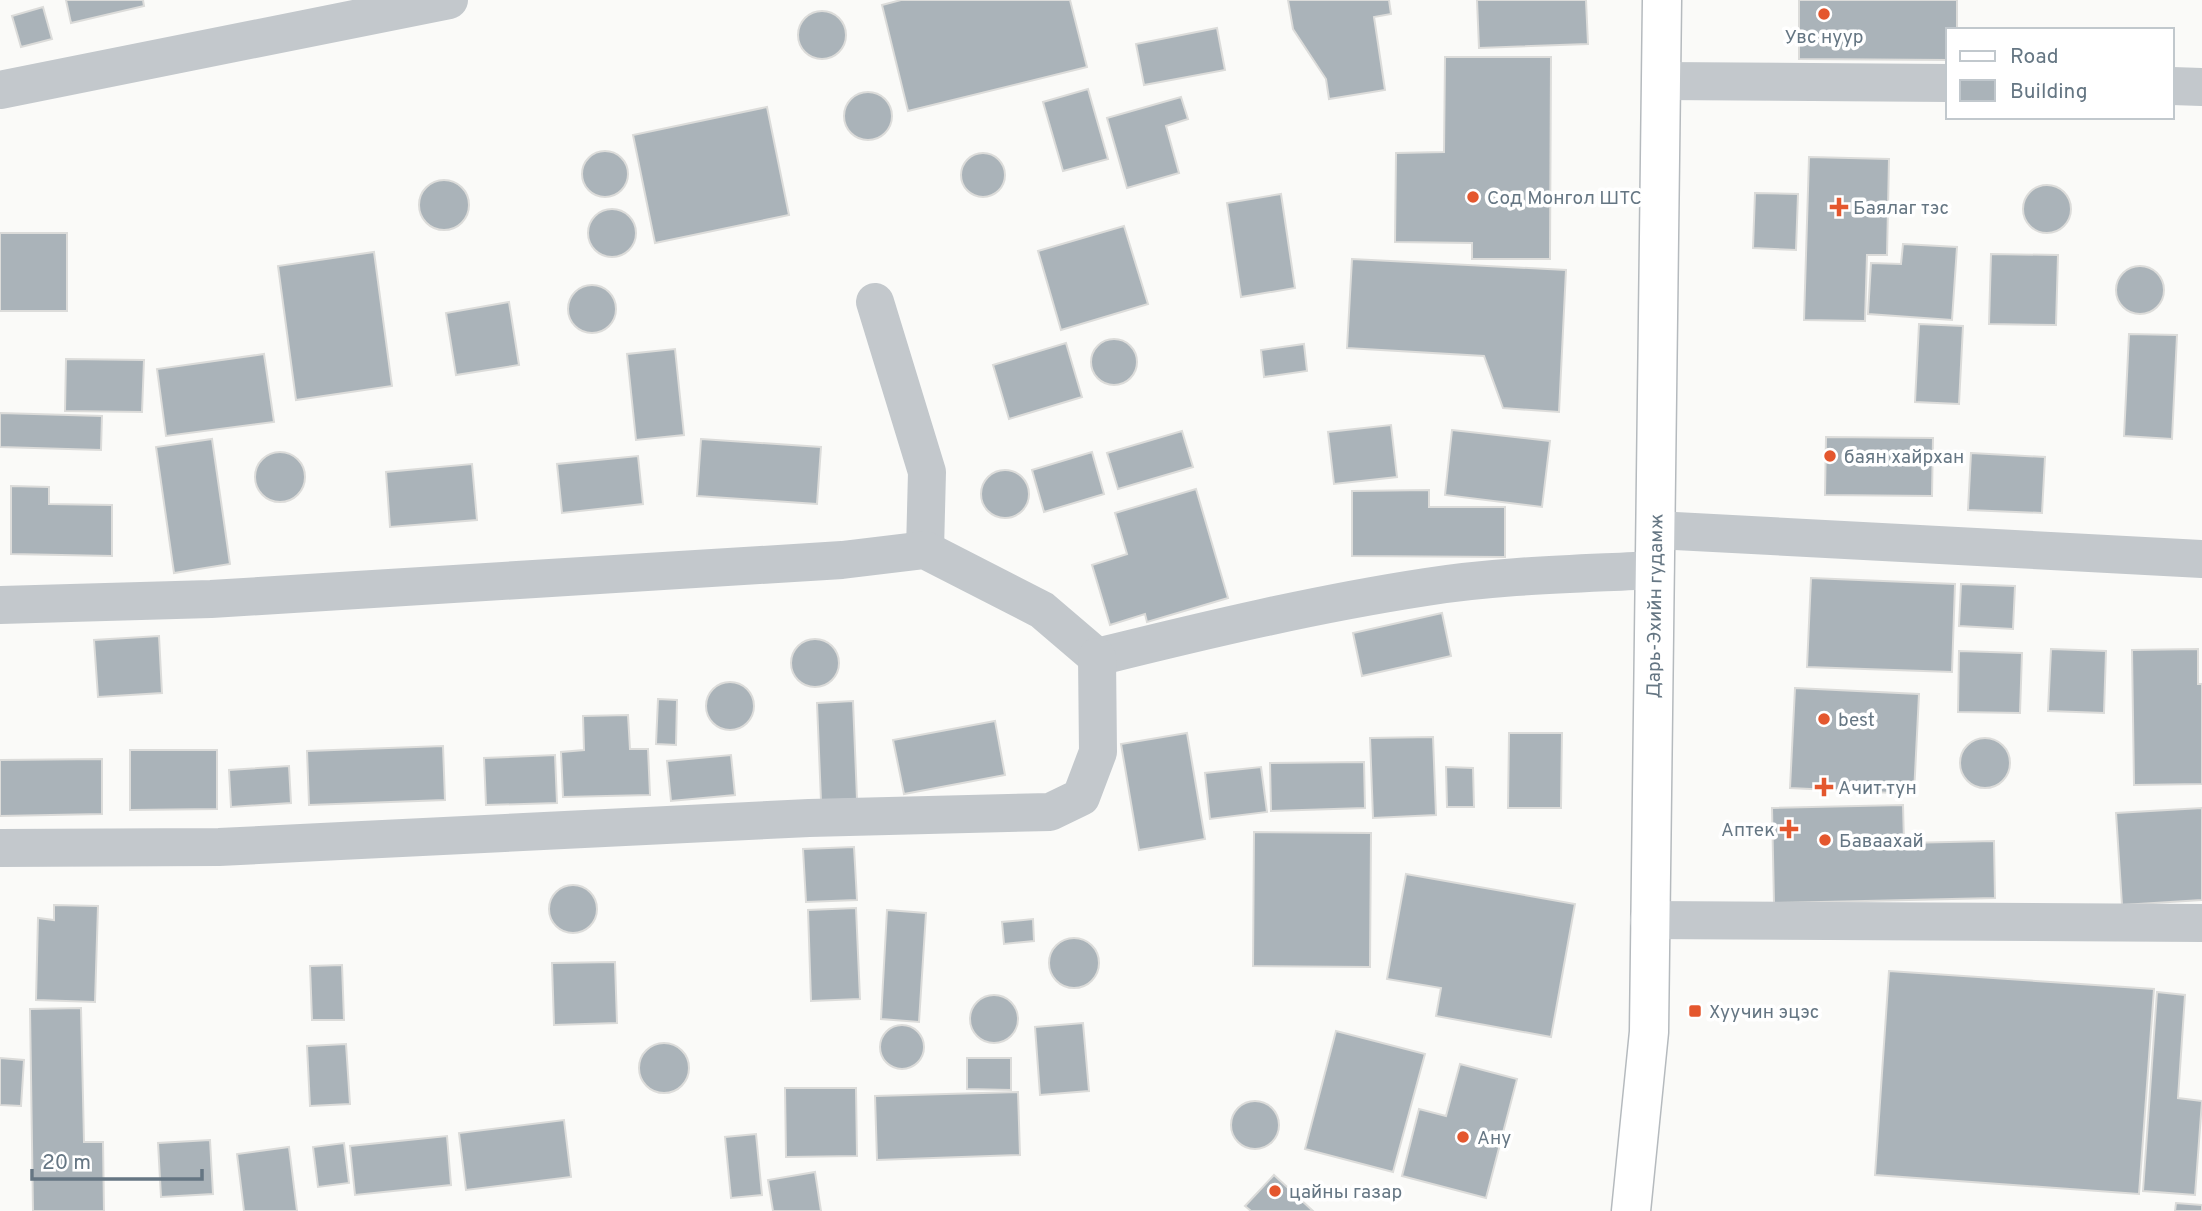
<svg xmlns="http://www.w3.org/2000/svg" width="2202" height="1211" viewBox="0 0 2202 1211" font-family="Overpass,sans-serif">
	<rect width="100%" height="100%" fill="#fafaf8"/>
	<g fill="#aab3b9" stroke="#dcdcda" stroke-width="2">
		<path d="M 66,0 L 143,0 L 144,6 L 71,23 Z"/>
		<path d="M 901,0 L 1070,0 L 1087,67 L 908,111 L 882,5 Z"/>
		<path d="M 1288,0 L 1389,0 L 1391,14 L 1374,17 L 1385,90 L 1329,99 L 1326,79 L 1293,29 Z"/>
		<path d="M 1477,0 L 1586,0 L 1588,44 L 1479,48 Z"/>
		<path d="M 1799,0 L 1957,0 L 1957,30 L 1948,30 L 1948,60 L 1799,59 Z"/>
		<path d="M 43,7 L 52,39 L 21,47 L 12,16 Z"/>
		<circle cx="822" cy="35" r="24"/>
		<path d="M 1217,28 L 1225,70 L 1144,85 L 1136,44 Z"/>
		<path d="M 1445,57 L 1551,57 L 1550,259 L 1472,259 L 1472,243 L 1395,242 L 1396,153 L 1444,152 Z"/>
		<path d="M 1088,89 L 1108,159 L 1063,171 L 1043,102 Z"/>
		<circle cx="868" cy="116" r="24"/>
		<path d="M 1181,97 L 1188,119 L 1166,126 L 1179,173 L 1127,188 L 1107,118 Z"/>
		<path d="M 767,107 L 789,215 L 655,243 L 633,135 Z"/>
		<circle cx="605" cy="174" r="23"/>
		<circle cx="983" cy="175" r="22"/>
		<path d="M 1809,157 L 1889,159 L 1887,255 L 1867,255 L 1865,321 L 1804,320 Z"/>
		<circle cx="444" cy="205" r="25"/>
		<circle cx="2047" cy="209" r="24"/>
		<path d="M 1755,193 L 1798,194 L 1796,250 L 1753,248 Z"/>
		<path d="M 1281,194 L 1295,288 L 1241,297 L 1227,203 Z"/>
		<circle cx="612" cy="233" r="24"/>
		<path d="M 1124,226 L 1148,304 L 1061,330 L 1038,251 Z"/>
		<rect x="0" y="233" width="67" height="78"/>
		<path d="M 1903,244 L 1957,247 L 1952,320 L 1868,314 L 1871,263 L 1901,264 Z"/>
		<path d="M 374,252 L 392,386 L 296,400 L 278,266 Z"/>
		<path d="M 1991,254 L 2058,255 L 2056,325 L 1989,324 Z"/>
		<path d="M 1352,259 L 1566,270 L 1559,412 L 1503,408 L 1484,356 L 1347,348 Z"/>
		<circle cx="2140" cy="290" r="24"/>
		<circle cx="592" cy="309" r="24"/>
		<path d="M 509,302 L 519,365 L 456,375 L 446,313 Z"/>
		<path d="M 1919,324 L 1963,326 L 1959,404 L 1915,402 Z"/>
		<path d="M 2129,334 L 2177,335 L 2172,439 L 2124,436 Z"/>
		<circle cx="1114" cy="362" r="23"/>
		<path d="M 1066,343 L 1082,397 L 1009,419 L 993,365 Z"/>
		<path d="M 1304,344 L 1307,371 L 1264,377 L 1261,350 Z"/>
		<path d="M 675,349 L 684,435 L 636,440 L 627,354 Z"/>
		<path d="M 264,354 L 274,422 L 166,436 L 157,369 Z"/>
		<path d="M 66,359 L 144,360 L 142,412 L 65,411 Z"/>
		<path d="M 0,413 L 102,416 L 101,450 L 0,447 Z"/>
		<path d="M 1391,425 L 1397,477 L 1334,484 L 1328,432 Z"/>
		<path d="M 1452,430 L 1550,441 L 1542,507 L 1445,495 Z"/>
		<path d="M 1182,431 L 1193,467 L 1118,489 L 1107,453 Z"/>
		<path d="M 1826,437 L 1933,438 L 1932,496 L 1825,495 Z"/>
		<path d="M 212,439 L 230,564 L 174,573 L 156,447 Z"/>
		<path d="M 701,439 L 821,447 L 817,504 L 697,496 Z"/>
		<circle cx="280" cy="477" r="25"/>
		<path d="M 1092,452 L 1104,494 L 1044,512 L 1032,470 Z"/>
		<path d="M 1971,453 L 2045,457 L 2042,513 L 1968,510 Z"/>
		<path d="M 638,456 L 643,504 L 562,513 L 557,464 Z"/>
		<path d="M 472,464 L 477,520 L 390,527 L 386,472 Z"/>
		<circle cx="1005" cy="494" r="24"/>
		<path d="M 11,486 L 49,487 L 49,504 L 112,505 L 112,556 L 11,554 Z"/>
		<path d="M 1196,489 L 1228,598 L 1147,622 L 1145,614 L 1110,625 L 1092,565 L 1127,554 L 1115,513 Z"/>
		<path d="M 1429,490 L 1429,507 L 1505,507 L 1505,557 L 1352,556 L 1352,491 Z"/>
		<path d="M 1811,578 L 1955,584 L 1952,672 L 1807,667 Z"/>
		<path d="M 1961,584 L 2015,586 L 2013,629 L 1959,626 Z"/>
		<path d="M 1442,613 L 1451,656 L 1362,676 L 1353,633 Z"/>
		<path d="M 159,636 L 162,693 L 98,697 L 94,640 Z"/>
		<circle cx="815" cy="663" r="24"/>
		<path d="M 2051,649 L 2106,651 L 2104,713 L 2048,711 Z"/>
		<path d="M 2198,649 L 2198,684 L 2202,684 L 2202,784 L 2134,785 L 2132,650 Z"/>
		<path d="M 1959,651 L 2022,653 L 2020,713 L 1958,712 Z"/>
		<circle cx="730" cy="706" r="24"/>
		<path d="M 1795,688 L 1919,694 L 1914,794 L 1790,788 Z"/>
		<path d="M 658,699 L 677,700 L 676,745 L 656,744 Z"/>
		<path d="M 853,701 L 857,799 L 821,801 L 817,703 Z"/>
		<path d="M 628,715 L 630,749 L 648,749 L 650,795 L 563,797 L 561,752 L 584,750 L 583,716 Z"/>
		<path d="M 995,721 L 1005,775 L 904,794 L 893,740 Z"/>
		<path d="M 1187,733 L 1205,839 L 1139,850 L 1121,744 Z"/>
		<path d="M 1509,733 L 1562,733 L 1561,808 L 1508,808 Z"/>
		<path d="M 1433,737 L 1436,815 L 1373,818 L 1370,738 Z"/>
		<circle cx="1985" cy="763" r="25"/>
		<path d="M 443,746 L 445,800 L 309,805 L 307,751 Z"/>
		<path d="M 130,750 L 217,750 L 217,809 L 130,810 Z"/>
		<path d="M 555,755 L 557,803 L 486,805 L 484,758 Z"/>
		<path d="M 731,755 L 735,795 L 671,801 L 667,761 Z"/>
		<path d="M 102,759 L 102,814 L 0,816 L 0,760 Z"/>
		<path d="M 1364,762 L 1365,808 L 1271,811 L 1270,763 Z"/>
		<path d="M 289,766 L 291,803 L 231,807 L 229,770 Z"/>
		<path d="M 1261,767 L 1267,812 L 1210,819 L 1205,773 Z"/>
		<path d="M 1446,767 L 1473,768 L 1474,807 L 1447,807 Z"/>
		<path d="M 1903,805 L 1904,843 L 1994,841 L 1995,898 L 1774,903 L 1772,808 Z"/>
		<path d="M 2202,808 L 2202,900 L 2122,905 L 2116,813 Z"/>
		<path d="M 1254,832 L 1371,833 L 1370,967 L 1253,966 Z"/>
		<path d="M 854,847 L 857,900 L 806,902 L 803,849 Z"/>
		<path d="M 1406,874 L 1575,904 L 1551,1037 L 1436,1016 L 1441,988 L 1387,979 Z"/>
		<circle cx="573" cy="909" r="24"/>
		<path d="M 54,905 L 98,906 L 95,1002 L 36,1000 L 38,918 L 54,920 Z"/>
		<path d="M 856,908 L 860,999 L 811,1001 L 808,910 Z"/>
		<path d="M 887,910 L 926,913 L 919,1022 L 881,1019 Z"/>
		<path d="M 1033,919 L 1034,941 L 1004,944 L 1002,922 Z"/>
		<circle cx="1074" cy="963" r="25"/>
		<path d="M 615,962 L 617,1023 L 554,1025 L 552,963 Z"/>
		<path d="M 342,965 L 344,1020 L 312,1020 L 310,966 Z"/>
		<path d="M 1889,971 L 2154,989 L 2139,1194 L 1875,1175 Z"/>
		<path d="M 2157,992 L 2185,995 L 2178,1098 L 2202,1101 L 2195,1195 L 2143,1191 Z"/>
		<circle cx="994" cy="1019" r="24"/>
		<path d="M 81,1008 L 84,1142 L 103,1142 L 104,1211 L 33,1211 L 30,1009 Z"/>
		<path d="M 1083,1023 L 1089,1091 L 1040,1095 L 1035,1027 Z"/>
		<circle cx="902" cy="1047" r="22"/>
		<path d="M 1336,1031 L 1425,1054 L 1393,1172 L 1305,1149 Z"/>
		<circle cx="664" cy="1068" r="25"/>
		<path d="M 346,1044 L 350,1104 L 310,1106 L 307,1046 Z"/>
		<path d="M 0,1058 L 24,1060 L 21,1106 L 0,1105 Z"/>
		<path d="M 967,1058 L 1011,1058 L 1011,1090 L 967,1089 Z"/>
		<path d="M 1460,1064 L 1517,1079 L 1486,1198 L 1402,1176 L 1419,1109 L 1446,1116 Z"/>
		<path d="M 785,1088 L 856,1088 L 857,1156 L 786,1157 Z"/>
		<path d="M 1018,1092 L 1020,1155 L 877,1160 L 875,1096 Z"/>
		<circle cx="1255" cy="1125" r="24"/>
		<path d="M 564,1120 L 571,1177 L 466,1190 L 459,1133 Z"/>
		<path d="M 756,1134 L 762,1195 L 731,1198 L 725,1137 Z"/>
		<path d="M 447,1136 L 451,1185 L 355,1195 L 350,1146 Z"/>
		<path d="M 210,1140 L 213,1194 L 161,1197 L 158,1143 Z"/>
		<path d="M 344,1143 L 349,1183 L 318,1187 L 313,1147 Z"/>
		<path d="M 289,1147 L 297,1211 L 244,1211 L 237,1154 Z"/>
		<path d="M 815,1172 L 821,1211 L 773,1211 L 768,1180 Z"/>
		<path d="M 1274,1175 L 1313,1211 L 1251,1211 L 1245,1206 Z"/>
		<path d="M 2176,1203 L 2202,1205 L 2202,1211 L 2175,1211 Z"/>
	</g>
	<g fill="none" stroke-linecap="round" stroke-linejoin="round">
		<defs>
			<path id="major" d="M 1631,1211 L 1649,1032 L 1662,0"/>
		</defs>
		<use href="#major" stroke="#b5babe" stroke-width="41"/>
		<g stroke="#c3c8cc" stroke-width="38">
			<path d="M 1662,81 L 1948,83"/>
			<path d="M 2172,86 L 2202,87"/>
			<path d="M 0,90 L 449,0"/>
			<path d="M 875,302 L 927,472 L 925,550"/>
			<path d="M 1656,530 L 2202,559"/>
			<path d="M 0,605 L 211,599 L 842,560 L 925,550 L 1042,610 L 1097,657 C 1206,630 1315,604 1426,587 C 1501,575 1579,574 1655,570"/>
			<path d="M 0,848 L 219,847 L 809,818 L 1050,812 L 1081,797 L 1098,752 L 1097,657"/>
			<path d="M 1649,920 L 2202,923"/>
		</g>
		<use href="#major" stroke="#fff" stroke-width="38"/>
	</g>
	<g fill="#e4572e" stroke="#fff" stroke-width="2.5">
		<circle cx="1824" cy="14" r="7"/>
		<circle cx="1473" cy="197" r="7"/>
		<path d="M1835.5 196.5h7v7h7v7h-7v7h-7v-7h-7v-7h7z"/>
		<circle cx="1830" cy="456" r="7"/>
		<circle cx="1824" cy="719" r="7"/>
		<path d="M1820.5 776.5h7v7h7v7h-7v7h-7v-7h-7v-7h7z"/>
		<path d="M1785.5 818.5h7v7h7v7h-7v7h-7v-7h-7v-7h7z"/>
		<circle cx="1825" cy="840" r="7"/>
		<rect x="1688" y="1004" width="14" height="14" rx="3.5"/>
		<circle cx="1463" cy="1137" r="7"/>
		<circle cx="1275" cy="1191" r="7"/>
	</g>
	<g text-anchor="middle" stroke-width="7" stroke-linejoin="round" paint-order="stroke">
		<g font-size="19" fill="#657683" stroke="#fff" text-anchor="start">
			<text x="1824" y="43" text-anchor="middle">Увс нуур</text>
			<text x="1487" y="204">Сод Монгол ШТС</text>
			<text x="1853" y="214">Баялаг тэс</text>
			<text x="1844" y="463">баян хайрхан</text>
			<text x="1838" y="726">best</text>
			<text x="1838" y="794">Ачит тун</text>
			<text x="1775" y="836" text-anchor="end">Аптек</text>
			<text x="1839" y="847">Баваахай</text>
			<text x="1709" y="1018">Хуучин эцэс</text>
			<text x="1477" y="1144">Ану</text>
			<text x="1289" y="1198">цайны газар</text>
		</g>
		<g font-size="19" fill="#657683" stroke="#fff">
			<text transform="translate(1654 606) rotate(-89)" y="7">Дарь-Эхийн гудамж</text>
		</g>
	</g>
	<rect x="1946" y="28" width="228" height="91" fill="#ffffff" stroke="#c1c8cd" stroke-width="2"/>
	<rect x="1960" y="51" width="35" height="10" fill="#ffffff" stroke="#c1c8cd" stroke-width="2"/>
	<text x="2010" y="63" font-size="21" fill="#657683">Road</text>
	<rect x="1960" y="80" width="35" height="21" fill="#aab3b9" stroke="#c1c8cd" stroke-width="2"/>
	<text x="2010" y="98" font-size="21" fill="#657683">Building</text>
	<path d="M32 1169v10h170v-10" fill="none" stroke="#657683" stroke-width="3.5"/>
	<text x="42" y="1169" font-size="21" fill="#657683" stroke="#ffffff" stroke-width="5" paint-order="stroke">20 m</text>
</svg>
